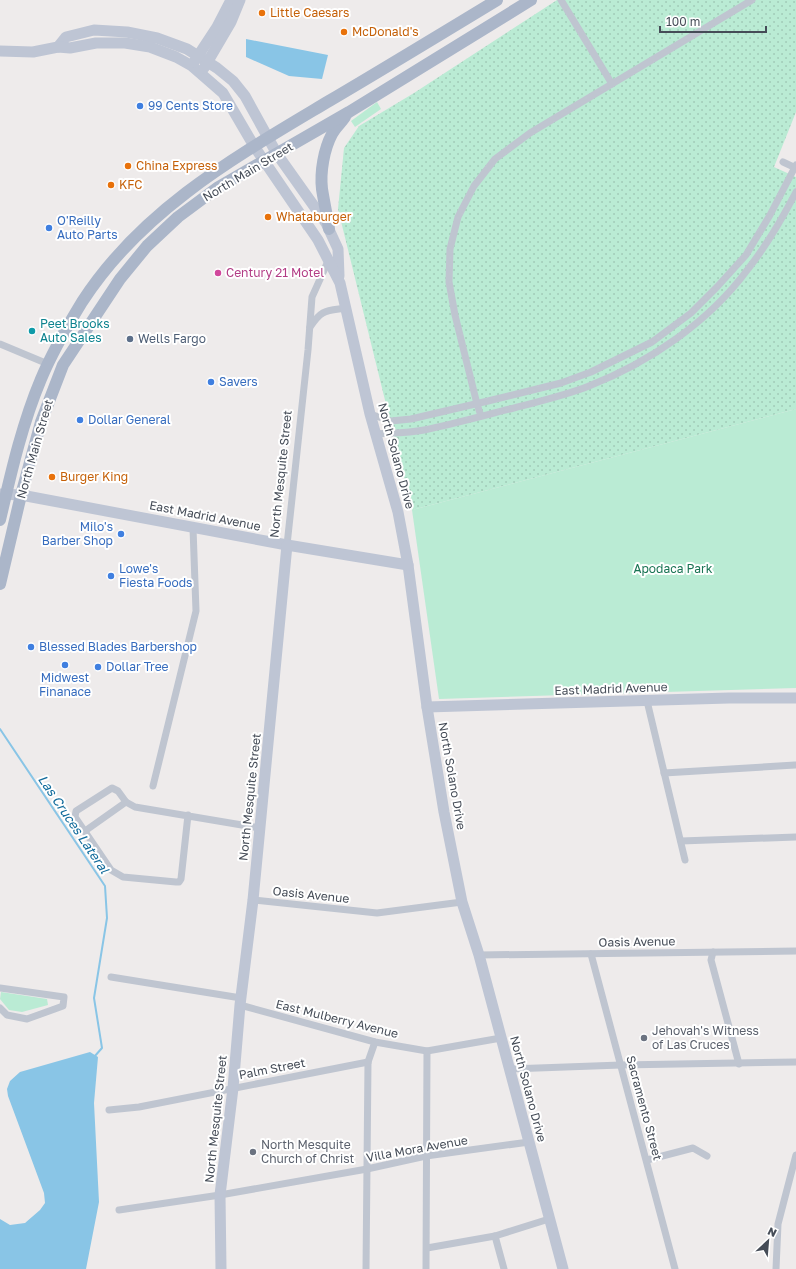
<svg xmlns="http://www.w3.org/2000/svg" width="796" height="1269" viewBox="0 0 796 1269" font-family="'Golos Text',sans-serif">
	<defs>
		<pattern id="grass-dots" width="8" height="8" patternUnits="userSpaceOnUse"><rect width="8" height="8" fill="#baebd4"/><path d="M2 2h.1M6 6h.1" fill="none" stroke="#a1cbb8" stroke-width="1.8" stroke-linecap="round"/></pattern>
	</defs>
	<rect width="100%" height="100%" fill="#eeebeb"/>
	<path fill="url(#grass-dots)" d="M 557,0 L 796,0 L 796,112 L 774,167 L 796,177 L 796,409 L 412,510 L 338,209 L 344,148 L 359,126 L 414,93 Z"/>
	<g fill="#baebd4">
		<path d="M 377,102 L 381,109 L 355,127 L 351,121 Z"/>
		<path d="M 796,409 L 796,688 L 439,699 L 412,510 Z"/>
		<path d="M 1,992 L 47,999 L 48,1005 L 22,1012 L 9,1010 L 0,999 Z"/>
	</g>
	<g fill="#89c5e6">
		<path d="M 246,39 L 328,55 L 322,79 L 289,76 L 246,57 Z"/>
		<path d="M 90,1052 L 98,1057 L 94,1103 L 99,1202 L 86,1269 L 0,1269 L 0,1219 L 10,1225 L 25,1223 L 40,1210 L 45,1203 L 44,1193 L 8,1096 L 7,1089 L 10,1081 L 20,1072 Z"/>
	</g>
	<g fill="none" stroke-linecap="round" stroke-linejoin="round">
		<g stroke="#89c5e6" stroke-width="2">
			<path d="M 0,729 L 105,886 L 107,918 L 94,998 L 102,1048 L 94,1057"/>
			<path d="M 74,831 L 79,827"/>
		</g>
		<g stroke="#bfc5d0" stroke-width="7">
			<path d="M 561,0 L 612,84"/>
			<path d="M 783,162 L 796,168"/>
			<path d="M 310,327 C 322,309 326,311 346,308"/>
			<path d="M 0,344 L 48,364"/>
			<path d="M 370,414 L 391,421 L 411,419 L 488,401 L 561,383 L 591,372 L 652,342 L 691,313 L 717,287 L 746,255 L 770,215 L 796,165"/>
			<path d="M 481,416 L 477,404 L 455,315 L 449,282 L 450,249 L 458,217 L 474,186 L 495,159 L 530,133 L 752,0"/>
			<path d="M 376,434 C 392,433 409,433 424,430 C 453,424 482,416 510,409 C 536,402 564,396 589,386 C 650,362 709,322 748,269 C 767,245 782,219 796,192"/>
			<path d="M 287,545 L 308,350 L 312,297 L 321,277 L 329,259"/>
			<path d="M 647,701 L 685,860"/>
			<path d="M 664,773 L 795,765"/>
			<path d="M 153,786 L 196,611 L 193,528"/>
			<path d="M 188,815 L 181,879 L 179,882 L 176,882 L 123,877 L 111,870 L 75,817 L 76,811 L 112,788 L 118,791 L 126,802 L 135,807 L 260,828"/>
			<path d="M 85,831 L 126,802"/>
			<path d="M 681,841 L 796,837"/>
			<path d="M 253,900 L 377,913 L 462,902"/>
			<path d="M 713,952 L 711,960 L 739,1064"/>
			<path d="M 591,954 L 675,1269"/>
			<path d="M 479,955 L 796,951"/>
			<path d="M 111,977 L 241,998"/>
			<path d="M 0,988 L 64,997 L 63,1006 L 27,1019 L 7,1015 L 0,1008"/>
			<path d="M 240,1005 L 375,1042 L 427,1051 L 501,1038"/>
			<path d="M 510,1069 L 621,1065 L 796,1062"/>
			<path d="M 109,1110 L 139,1107 L 368,1062"/>
			<path d="M 647,1160 L 693,1148 L 707,1156"/>
			<path d="M 119,1210 L 220,1195 L 367,1169 L 426,1156 L 529,1142"/>
			<path d="M 495,1236 L 504,1269"/>
			<path d="M 427,1248 L 495,1236 L 549,1219"/>
			<path d="M 366,1269 L 368,1062 L 375,1042"/>
			<path d="M 426,1269 L 427,1051"/>
			<path d="M 776,1269 L 778,1224 L 796,1155"/>
		</g>
		<g stroke="#bec5d4" stroke-width="11">
			<path d="M 58,47 L 66,37 L 94,30 L 127,32 L 157,38 L 187,49 L 217,68 L 233,81 L 245,96 L 277,154 L 326,223 L 338,249 L 339,276"/>
			<path d="M 0,51 L 33,52 L 58,47 L 70,48 L 96,43 L 125,43 L 150,47 L 176,57 L 192,66 L 223,93 L 254,146 L 318,240 L 340,283 L 370,414 L 398,512 L 408,565 L 427,707 L 444,812 L 462,902 L 479,955 L 563,1269"/>
			<path d="M 194,62 L 217,27 L 231,0"/>
			<path d="M 204,68 L 231,22 L 240,0"/>
			<path d="M 0,494 L 21,495 L 287,545 L 408,565"/>
			<path d="M 427,707 L 729,698 L 796,698"/>
			<path d="M 221,1269 L 220,1195 L 233,1088 L 240,1005 L 253,900 L 287,545"/>
		</g>
		<g stroke="#abb6c9" stroke-width="12">
			<path d="M 329,229 C 327,215 324,202 322,189 C 320,172 324,149 332,134 C 335,128 341,123 345,117"/>
			<path d="M 0,520 C 11,473 22,424 41,379 C 51,355 68,325 82,302 C 142,209 237,156 329,101 C 385,68 441,34 497,0"/>
			<path d="M 0,584 L 21,495 L 41,422 L 63,365 L 120,279 L 147,246 L 178,217 L 217,188 L 349,112 L 531,0"/>
		</g>
	</g>
	<g fill="#e8710a" stroke="#fff" stroke-width="1.5">
		<circle cx="262" cy="13" r="4"/>
		<circle cx="344" cy="32" r="4"/>
		<circle cx="128" cy="166" r="4"/>
		<circle cx="111" cy="185" r="4"/>
		<circle cx="268" cy="217" r="4"/>
		<circle cx="52" cy="477" r="4"/>
	</g>
	<g fill="#3f7fe0" stroke="#fff" stroke-width="1.5">
		<circle cx="140" cy="106" r="4"/>
		<circle cx="49" cy="228" r="4"/>
		<circle cx="211" cy="382" r="4"/>
		<circle cx="80" cy="420" r="4"/>
		<circle cx="121" cy="534" r="4"/>
		<circle cx="111" cy="576" r="4"/>
		<circle cx="31" cy="647" r="4"/>
		<circle cx="65" cy="665" r="4"/>
		<circle cx="98" cy="667" r="4"/>
	</g>
	<circle fill="#d1479c" stroke="#fff" stroke-width="1.5" cx="218" cy="273" r="4"/>
	<circle fill="#0f9aa8" stroke="#fff" stroke-width="1.5" cx="32" cy="331" r="4"/>
	<circle fill="#5c6f8a" stroke="#fff" stroke-width="1.5" cx="130" cy="339" r="4"/>
	<g fill="#6b7280" stroke="#fff" stroke-width="1.5">
		<circle cx="644" cy="1038" r="4"/>
		<circle cx="253" cy="1152" r="4"/>
	</g>
	<g text-anchor="middle" stroke-width="4" stroke-linejoin="round" paint-order="stroke">
		<g font-size="12" fill="#c56008" stroke="#fff" text-anchor="start">
			<text x="270" y="17">Little Caesars</text>
			<text x="352" y="36">McDonald's</text>
			<text x="136" y="170">China Express</text>
			<text x="119" y="189">KFC</text>
			<text x="276" y="221">Whataburger</text>
			<text x="60" y="481">Burger King</text>
		</g>
		<g font-size="12" fill="#366cbe" stroke="#fff" text-anchor="start">
			<text x="148" y="110">99 Cents Store</text>
			<text x="57" y="225">O'Reilly<tspan x="57" dy="14">Auto Parts</tspan></text>
			<text x="219" y="386">Savers</text>
			<text x="88" y="424">Dollar General</text>
			<text x="113" y="531" text-anchor="end">Milo's<tspan x="113" dy="14">Barber Shop</tspan></text>
			<text x="119" y="573">Lowe's<tspan x="119" dy="14">Fiesta Foods</tspan></text>
			<text x="39" y="651">Blessed Blades Barbershop</text>
			<text x="106" y="671">Dollar Tree</text>
			<text x="65" y="682" text-anchor="middle">Midwest<tspan x="65" dy="14">Finanace</tspan></text>
		</g>
		<g font-size="12" fill="#454c57" stroke="#fff">
			<text transform="translate(248 172) rotate(-31)" y="4">North Main Street</text>
			<text transform="translate(35 449) rotate(-74)" y="4">North Main Street</text>
			<text transform="translate(396 456) rotate(75)" y="4">North Solano Drive</text>
			<text transform="translate(281 474) rotate(-84)" y="4">North Mesquite Street</text>
			<text transform="translate(205 516) rotate(11)" y="4">East Madrid Avenue</text>
			<text transform="translate(611 689) rotate(-2)" y="4">East Madrid Avenue</text>
			<text transform="translate(452 776) rotate(80)" y="4">North Solano Drive</text>
			<text transform="translate(250 797) rotate(-84)" y="4">North Mesquite Street</text>
			<text transform="translate(311 895) rotate(6)" y="4">Oasis Avenue</text>
			<text transform="translate(637 942) rotate(-1)" y="4">Oasis Avenue</text>
			<text transform="translate(337 1019) rotate(14)" y="4">East Mulberry Avenue</text>
			<text transform="translate(272 1069) rotate(-11)" y="4">Palm Street</text>
			<text transform="translate(528 1089) rotate(75)" y="4">North Solano Drive</text>
			<text transform="translate(644 1108) rotate(75)" y="4">Sacramento Street</text>
			<text transform="translate(216 1119) rotate(-84)" y="4">North Mesquite Street</text>
			<text transform="translate(417 1149) rotate(-10)" y="4">Villa Mora Avenue</text>
		</g>
		<g font-size="12" fill="#b23c85" stroke="#fff" text-anchor="start">
			<text x="226" y="277">Century 21 Motel</text>
		</g>
		<g font-size="12" fill="#0d838f" stroke="#fff" text-anchor="start">
			<text x="40" y="328">Peet Brooks<tspan x="40" dy="14">Auto Sales</tspan></text>
		</g>
		<g font-size="12" fill="#4e5e75" stroke="#fff" text-anchor="start">
			<text x="138" y="343">Wells Fargo</text>
		</g>
		<g font-size="12" fill="#1a7454" stroke="#fff">
			<text x="673" y="573">Apodaca Park</text>
		</g>
		<g font-size="12" fill="#5b616d" stroke="#fff" text-anchor="start">
			<text x="652" y="1035">Jehovah's Witness<tspan x="652" dy="14">of Las Cruces</tspan></text>
			<text x="261" y="1149">North Mesquite<tspan x="261" dy="14">Church of Christ</tspan></text>
		</g>
		<g font-size="13" font-style="italic" fill="#136c9c" stroke="#fff">
			<text transform="translate(74 824) rotate(56)" y="5">Las Cruces Lateral</text>
		</g>
	</g>
	<g transform="translate(768 1241) rotate(26)" stroke="#ffffff" stroke-width="3" paint-order="stroke">
	<path d="M0-3L7 15L0 10L-7 15Z" fill="#454c57"/>
	<text y="-6" font-size="11" font-weight="bold" text-anchor="middle" fill="#454c57">N</text>
	</g>
	<path d="M660 26v6h106v-6" fill="none" stroke="#454c57" stroke-width="2"/>
	<text x="666" y="26" font-size="12" fill="#454c57" stroke="#ffffff" stroke-width="3" paint-order="stroke">100 m</text>
</svg>
